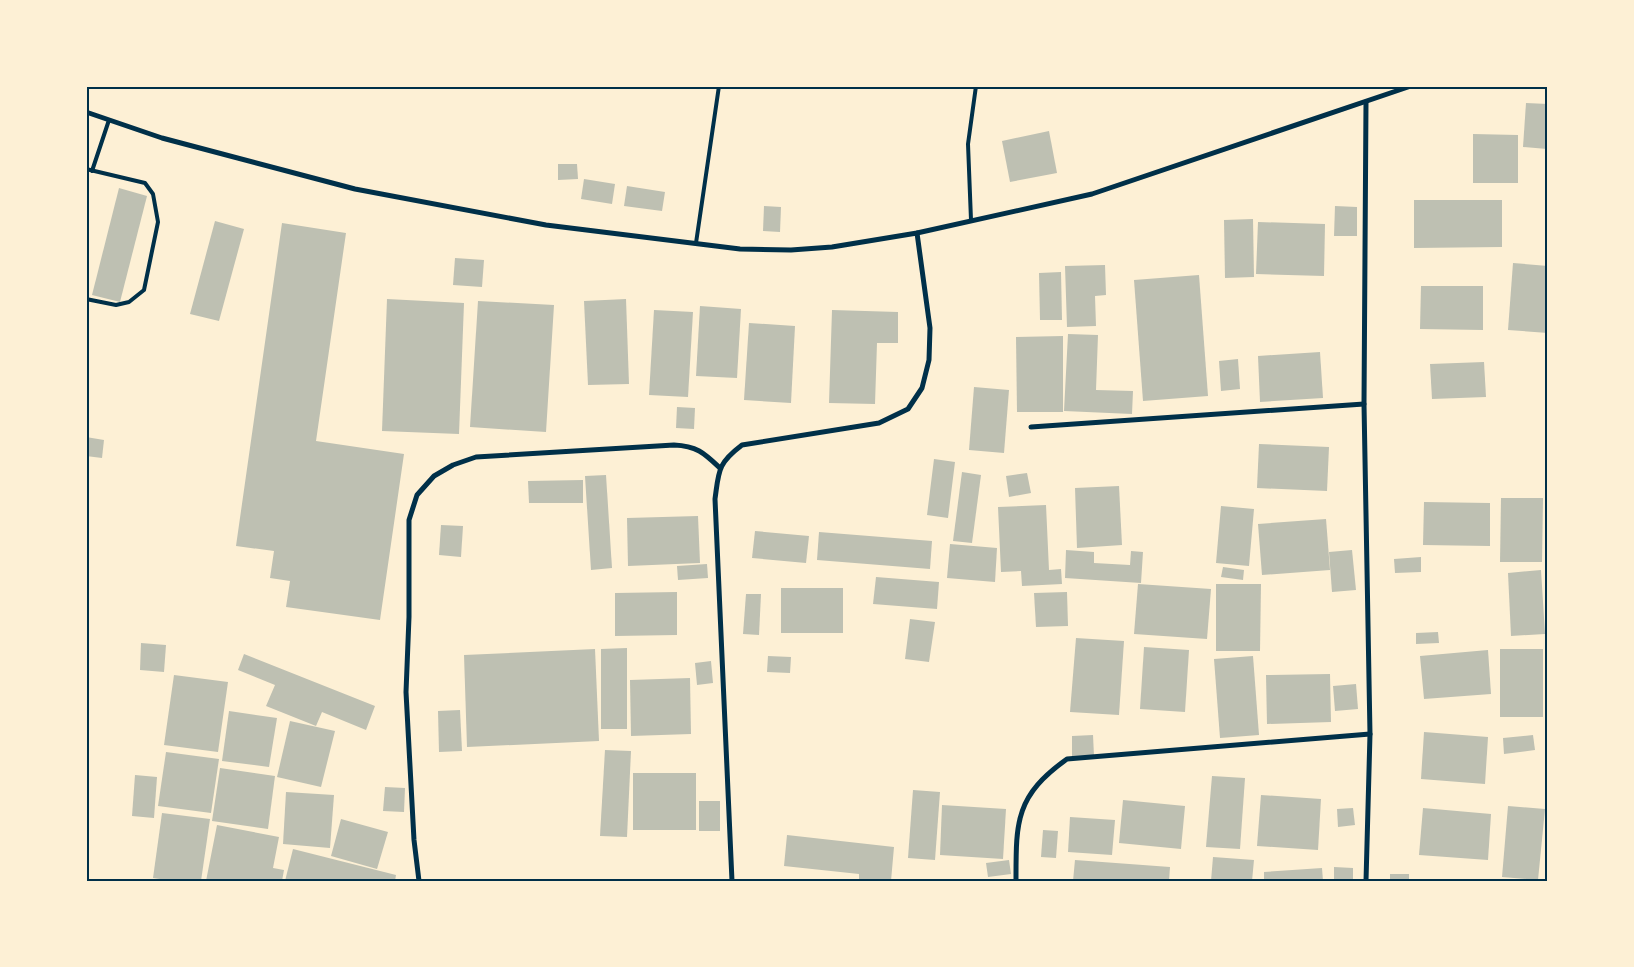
<svg xmlns="http://www.w3.org/2000/svg" width="1634" height="967" viewBox="0 0 1634 967" font-family="'Playfair Display',serif">
	<rect width="100%" height="100%" fill="#fdf0d5"/>
	<g fill="#bec0b2">
		<path d="M 1526,103 L 1548,104 L 1547,149 L 1523,147 Z"/>
		<path d="M 1049,131 L 1057,173 L 1010,182 L 1002,141 Z"/>
		<path d="M 1473,134 L 1518,135 L 1518,183 L 1473,183 Z"/>
		<path d="M 558,164 L 577,164 L 578,179 L 558,180 Z"/>
		<path d="M 584,179 L 615,184 L 612,204 L 581,199 Z"/>
		<path d="M 627,186 L 665,192 L 662,211 L 624,206 Z"/>
		<path d="M 119,188 L 147,196 L 120,302 L 92,295 Z"/>
		<path d="M 1414,200 L 1502,200 L 1502,247 L 1414,248 Z"/>
		<path d="M 764,206 L 781,207 L 780,232 L 763,231 Z"/>
		<path d="M 1335,206 L 1357,207 L 1357,236 L 1334,236 Z"/>
		<path d="M 1253,219 L 1254,277 L 1225,278 L 1224,220 Z"/>
		<path d="M 215,221 L 244,229 L 219,321 L 190,314 Z"/>
		<path d="M 1258,222 L 1325,224 L 1324,276 L 1256,274 Z"/>
		<path d="M 282,223 L 346,233 L 316,441 L 404,454 L 380,620 L 286,607 L 290,581 L 270,578 L 274,551 L 236,546 Z"/>
		<path d="M 455,258 L 484,260 L 482,287 L 453,285 Z"/>
		<path d="M 1513,263 L 1548,266 L 1548,333 L 1508,330 Z"/>
		<path d="M 1105,265 L 1106,295 L 1095,296 L 1096,326 L 1067,327 L 1065,266 Z"/>
		<path d="M 1061,272 L 1062,320 L 1040,320 L 1039,273 Z"/>
		<path d="M 1199,275 L 1208,396 L 1143,401 L 1134,280 Z"/>
		<path d="M 1421,286 L 1483,286 L 1483,330 L 1420,329 Z"/>
		<path d="M 387,299 L 464,303 L 459,434 L 382,431 Z"/>
		<path d="M 626,299 L 629,384 L 588,385 L 584,301 Z"/>
		<path d="M 478,301 L 554,305 L 546,432 L 470,427 Z"/>
		<path d="M 700,306 L 741,309 L 737,378 L 696,376 Z"/>
		<path d="M 654,310 L 693,312 L 688,397 L 649,395 Z"/>
		<path d="M 832,310 L 898,312 L 898,343 L 877,343 L 875,404 L 829,403 Z"/>
		<path d="M 749,323 L 795,326 L 791,403 L 744,400 Z"/>
		<path d="M 1068,334 L 1098,335 L 1096,390 L 1133,391 L 1132,414 L 1064,411 Z"/>
		<path d="M 1063,336 L 1063,412 L 1017,412 L 1016,337 Z"/>
		<path d="M 1320,352 L 1323,398 L 1260,402 L 1258,356 Z"/>
		<path d="M 1238,359 L 1240,389 L 1221,391 L 1219,361 Z"/>
		<path d="M 1484,362 L 1486,397 L 1432,399 L 1430,364 Z"/>
		<path d="M 974,387 L 1009,390 L 1004,453 L 969,450 Z"/>
		<path d="M 677,407 L 695,408 L 694,429 L 676,428 Z"/>
		<path d="M 86,437 L 104,440 L 102,458 L 86,456 Z"/>
		<path d="M 1259,444 L 1329,447 L 1327,491 L 1257,488 Z"/>
		<path d="M 934,459 L 955,462 L 948,518 L 927,515 Z"/>
		<path d="M 962,472 L 981,475 L 972,543 L 953,541 Z"/>
		<path d="M 1027,473 L 1031,493 L 1009,497 L 1006,476 Z"/>
		<path d="M 606,475 L 612,568 L 591,570 L 585,476 Z"/>
		<path d="M 583,480 L 583,503 L 529,503 L 528,481 Z"/>
		<path d="M 1119,486 L 1122,545 L 1077,548 L 1075,488 Z"/>
		<path d="M 1501,498 L 1543,498 L 1542,562 L 1500,562 Z"/>
		<path d="M 1424,502 L 1490,503 L 1490,546 L 1423,545 Z"/>
		<path d="M 1046,505 L 1049,570 L 1061,569 L 1062,584 L 1022,586 L 1021,571 L 1001,572 L 998,507 Z"/>
		<path d="M 1221,506 L 1254,509 L 1249,566 L 1216,563 Z"/>
		<path d="M 698,516 L 700,563 L 628,566 L 627,518 Z"/>
		<path d="M 1326,519 L 1330,570 L 1262,575 L 1258,524 Z"/>
		<path d="M 441,525 L 463,526 L 461,557 L 439,555 Z"/>
		<path d="M 755,531 L 809,536 L 806,563 L 752,558 Z"/>
		<path d="M 819,532 L 932,541 L 930,569 L 817,560 Z"/>
		<path d="M 950,544 L 997,548 L 995,582 L 947,578 Z"/>
		<path d="M 1066,550 L 1094,552 L 1094,563 L 1130,565 L 1131,551 L 1143,552 L 1141,583 L 1065,578 Z"/>
		<path d="M 1352,550 L 1356,590 L 1332,592 L 1329,552 Z"/>
		<path d="M 1421,557 L 1421,572 L 1395,573 L 1394,559 Z"/>
		<path d="M 707,564 L 708,578 L 678,580 L 677,566 Z"/>
		<path d="M 1223,567 L 1244,570 L 1243,580 L 1221,577 Z"/>
		<path d="M 1541,570 L 1545,634 L 1511,636 L 1508,573 Z"/>
		<path d="M 876,577 L 939,582 L 937,609 L 873,604 Z"/>
		<path d="M 1138,584 L 1211,589 L 1207,639 L 1134,634 Z"/>
		<path d="M 1216,584 L 1261,584 L 1260,651 L 1216,651 Z"/>
		<rect x="781" y="588" width="62" height="45"/>
		<path d="M 677,592 L 677,635 L 615,636 L 615,593 Z"/>
		<path d="M 1067,592 L 1068,626 L 1036,627 L 1034,593 Z"/>
		<path d="M 746,594 L 761,594 L 759,635 L 743,634 Z"/>
		<path d="M 910,619 L 935,622 L 929,662 L 905,659 Z"/>
		<path d="M 1438,632 L 1439,643 L 1416,644 L 1416,633 Z"/>
		<path d="M 1076,638 L 1124,641 L 1119,715 L 1070,712 Z"/>
		<path d="M 141,643 L 166,645 L 164,672 L 140,670 Z"/>
		<path d="M 1144,647 L 1189,650 L 1185,712 L 1140,709 Z"/>
		<path d="M 627,648 L 627,729 L 601,729 L 601,649 Z"/>
		<path d="M 595,649 L 599,741 L 467,747 L 464,655 Z"/>
		<rect x="1500" y="649" width="43" height="68"/>
		<path d="M 1488,650 L 1491,694 L 1424,699 L 1420,656 Z"/>
		<path d="M 244,654 L 375,706 L 366,730 L 322,712 L 316,726 L 266,706 L 275,685 L 238,670 Z"/>
		<path d="M 768,656 L 791,657 L 790,673 L 767,672 Z"/>
		<path d="M 1253,656 L 1259,735 L 1220,738 L 1214,659 Z"/>
		<path d="M 711,661 L 713,683 L 697,685 L 695,663 Z"/>
		<path d="M 1330,674 L 1331,722 L 1267,724 L 1266,675 Z"/>
		<path d="M 174,675 L 228,682 L 218,752 L 164,745 Z"/>
		<path d="M 690,678 L 691,734 L 631,736 L 630,680 Z"/>
		<path d="M 1356,684 L 1358,709 L 1335,711 L 1333,686 Z"/>
		<path d="M 460,710 L 462,751 L 439,752 L 438,711 Z"/>
		<path d="M 229,711 L 277,718 L 269,767 L 222,761 Z"/>
		<path d="M 290,721 L 335,731 L 321,787 L 277,777 Z"/>
		<path d="M 1424,732 L 1488,737 L 1485,784 L 1421,779 Z"/>
		<path d="M 1093,735 L 1094,756 L 1072,757 L 1072,736 Z"/>
		<path d="M 1533,735 L 1535,750 L 1504,754 L 1503,738 Z"/>
		<path d="M 605,750 L 631,751 L 627,837 L 600,836 Z"/>
		<path d="M 166,752 L 219,759 L 211,813 L 158,806 Z"/>
		<path d="M 220,768 L 275,776 L 268,829 L 212,821 Z"/>
		<rect x="633" y="773" width="63" height="57"/>
		<path d="M 135,775 L 157,777 L 154,818 L 132,816 Z"/>
		<path d="M 1212,776 L 1245,778 L 1240,849 L 1206,847 Z"/>
		<path d="M 385,787 L 405,788 L 404,812 L 383,811 Z"/>
		<path d="M 913,790 L 940,792 L 935,860 L 908,858 Z"/>
		<path d="M 286,792 L 334,795 L 330,848 L 283,844 Z"/>
		<path d="M 1261,795 L 1321,799 L 1318,850 L 1257,846 Z"/>
		<path d="M 1123,800 L 1185,806 L 1181,849 L 1119,843 Z"/>
		<rect x="699" y="801" width="21" height="30"/>
		<path d="M 942,805 L 1006,809 L 1003,859 L 940,855 Z"/>
		<path d="M 1508,806 L 1545,809 L 1538,880 L 1502,877 Z"/>
		<path d="M 1353,808 L 1355,825 L 1338,827 L 1337,809 Z"/>
		<path d="M 1423,808 L 1491,814 L 1488,860 L 1419,855 Z"/>
		<path d="M 162,813 L 210,819 L 201,881 L 173,881 L 153,878 Z"/>
		<path d="M 1070,817 L 1115,820 L 1112,855 L 1068,852 Z"/>
		<path d="M 341,819 L 388,832 L 377,869 L 331,856 Z"/>
		<path d="M 217,825 L 279,837 L 273,868 L 284,870 L 282,881 L 206,881 Z"/>
		<path d="M 1043,830 L 1058,831 L 1056,858 L 1041,857 Z"/>
		<path d="M 787,835 L 894,847 L 891,881 L 859,881 L 859,874 L 784,866 Z"/>
		<path d="M 293,849 L 396,875 L 395,881 L 285,881 Z"/>
		<path d="M 1213,857 L 1254,860 L 1252,881 L 1211,881 Z"/>
		<path d="M 1009,860 L 1011,874 L 988,877 L 986,863 Z"/>
		<path d="M 1075,860 L 1170,867 L 1169,881 L 1073,881 Z"/>
		<path d="M 1334,867 L 1353,868 L 1353,881 L 1334,881 Z"/>
		<path d="M 1322,868 L 1323,881 L 1264,881 L 1264,872 Z"/>
		<rect x="1390" y="874" width="19" height="7"/>
	</g>
	<g fill="none" stroke-linecap="round" stroke-linejoin="round">
		<g stroke="#003049" stroke-width="4">
			<path d="M 86,169 L 145,183 L 153,194 L 158,222 L 144,290 L 129,302 L 116,305 L 86,299"/>
			<path d="M 92,171 L 109,120"/>
			<path d="M 971,220 L 968,144 L 976,86"/>
			<path d="M 696,243 L 719,86"/>
		</g>
		<g stroke="#003049" stroke-width="5">
			<path d="M 1366,102 L 1364,404 L 1370,734 L 1366,881"/>
			<path d="M 86,112 L 162,138 L 355,189 L 546,225 L 740,249 L 791,250 L 832,247 L 917,233 L 1092,194 L 1411,86"/>
			<path d="M 1031,427 L 1364,404"/>
			<path d="M 419,881 L 414,840 L 406,692 L 409,617 L 409,520 L 417,495 L 434,476 L 453,465 L 476,457 L 674,445 C 697,446 704,453 720,468"/>
			<path d="M 732,881 L 715,499 C 719,471 717,464 742,445 L 879,423 L 908,409 L 922,388 L 929,360 L 930,328 L 917,233"/>
			<path d="M 1016,881 C 1016,822 1015,796 1067,759 L 1370,734"/>
		</g>
	</g>
	<rect width="1634" height="967" fill="none" stroke="#fdf0d5" stroke-width="175"/>
	<rect x="88" y="88" width="1458" height="792" fill="none" stroke="#003049" stroke-width="2"/>
</svg>
